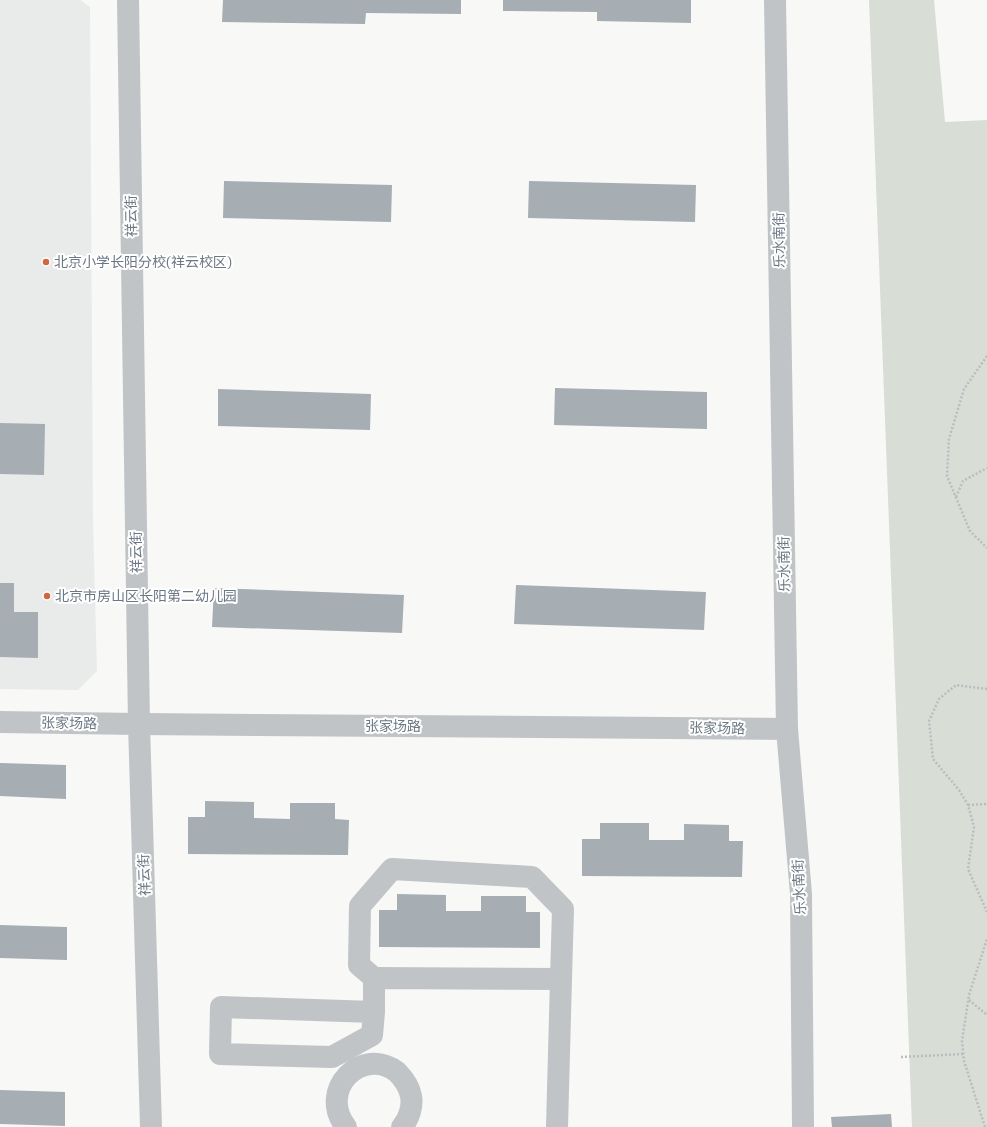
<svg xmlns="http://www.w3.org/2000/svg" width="987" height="1127" viewBox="0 0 987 1127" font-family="'Exo 2','Noto Sans SC',sans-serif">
	<rect width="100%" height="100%" fill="#f8f8f6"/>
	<path fill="#e9eaea" d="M 0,0 L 80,0 L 90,7 L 93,520 L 97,671 L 78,690 L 0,689 Z"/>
	<path fill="#d8ddd6" d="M 869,0 L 934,0 L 945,122 L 987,120 L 987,1127 L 912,1127 Z"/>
	<g fill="#a6adb3">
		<path d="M 223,0 L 461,0 L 461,14 L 366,13 L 365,24 L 222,22 Z"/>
		<path d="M 503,0 L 691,0 L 691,23 L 597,21 L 597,12 L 503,11 Z"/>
		<path d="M 224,181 L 392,185 L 391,222 L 223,218 Z"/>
		<path d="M 529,181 L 696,185 L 695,222 L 528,218 Z"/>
		<path d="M 555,388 L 707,392 L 707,429 L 554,425 Z"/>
		<path d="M 218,389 L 371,394 L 370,430 L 218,426 Z"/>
		<path d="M 0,423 L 45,424 L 44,475 L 0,474 Z"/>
		<path d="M 0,583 L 14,583 L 14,612 L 38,612 L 38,658 L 0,657 Z"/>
		<path d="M 516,585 L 706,592 L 704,630 L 514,624 Z"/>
		<path d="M 214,588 L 404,595 L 402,633 L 212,627 Z"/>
		<path d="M 0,763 L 66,765 L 66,799 L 0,796 Z"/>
		<path d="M 205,801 L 254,802 L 254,818 L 290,819 L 290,803 L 335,803 L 335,819 L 349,820 L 348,855 L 188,854 L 188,817 L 205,817 Z"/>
		<path d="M 600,823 L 649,823 L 649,840 L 684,840 L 684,824 L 729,825 L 729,841 L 743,841 L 742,877 L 582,876 L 582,839 L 600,839 Z"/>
		<path d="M 397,894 L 446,895 L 446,911 L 481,911 L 481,896 L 526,896 L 526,912 L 540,912 L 540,948 L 379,947 L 379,910 L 397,910 Z"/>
		<path d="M 0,925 L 67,927 L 67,960 L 0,958 Z"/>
		<path d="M 0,1090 L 65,1092 L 65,1126 L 0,1124 Z"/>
		<path d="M 891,1114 L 892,1127 L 832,1127 L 831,1117 Z"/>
	</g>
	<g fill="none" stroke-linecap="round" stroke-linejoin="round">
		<g stroke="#babdbf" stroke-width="2.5" stroke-dasharray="2 2" stroke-linecap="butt">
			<path d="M 987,356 L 964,389 L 949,439 L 947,476 L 970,531 L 987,548"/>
			<path d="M 956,497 L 963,481 L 987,468"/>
			<path d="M 987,689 L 956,685 L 939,699 L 929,721 L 933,759 L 959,790 L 968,805 L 974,827 L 968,869 L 987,912"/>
			<path d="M 968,805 L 987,804"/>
			<path d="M 969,1000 L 987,1015"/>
			<path d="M 901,1057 L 963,1054"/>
			<path d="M 985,1127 L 964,1061 L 962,1041 L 969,995 L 987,939"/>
		</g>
		<g stroke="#c0c4c7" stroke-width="22">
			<path d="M 128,0 L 139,724 L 151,1127"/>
			<path d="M 775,0 L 787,729 L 801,894 L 803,1127"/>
			<path d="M 0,722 L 139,724 L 787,729"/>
			<path d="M 374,978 L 359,965 L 360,906 L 392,869 L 532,877 L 563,909 L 561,979"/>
			<path d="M 374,1012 L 221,1007 L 220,1054 L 332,1057 L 372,1035 L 374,1012 L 374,978 L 561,979 L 557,1127"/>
			<path d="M 346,1127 C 317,1090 362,1045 397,1072 C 404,1079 409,1086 411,1096 C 413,1106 409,1119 402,1127"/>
		</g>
	</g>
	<g fill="#cf683f" stroke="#fff" stroke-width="1.5">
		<circle cx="46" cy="262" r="4"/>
		<circle cx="47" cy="596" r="4"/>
	</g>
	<g text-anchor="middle" stroke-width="4" stroke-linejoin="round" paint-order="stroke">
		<g font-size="14" fill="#6b7884" stroke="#fff">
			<text transform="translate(131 216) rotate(-91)" y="5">祥云街</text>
			<text transform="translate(779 240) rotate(-91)" y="5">乐水南街</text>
			<text transform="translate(136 552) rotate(-91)" y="5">祥云街</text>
			<text transform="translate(784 564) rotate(-91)" y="5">乐水南街</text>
			<text transform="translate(69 723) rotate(1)" y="5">张家场路</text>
			<text x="393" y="731">张家场路</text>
			<text transform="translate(717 728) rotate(1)" y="5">张家场路</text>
			<text transform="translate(144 875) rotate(-92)" y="5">祥云街</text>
			<text transform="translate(799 887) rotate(-93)" y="5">乐水南街</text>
		</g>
		<g font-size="14" fill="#6b7884" stroke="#fff" text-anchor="start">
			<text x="54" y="267">北京小学长阳分校(祥云校区)</text>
			<text x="55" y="601">北京市房山区长阳第二幼儿园</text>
		</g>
	</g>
</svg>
